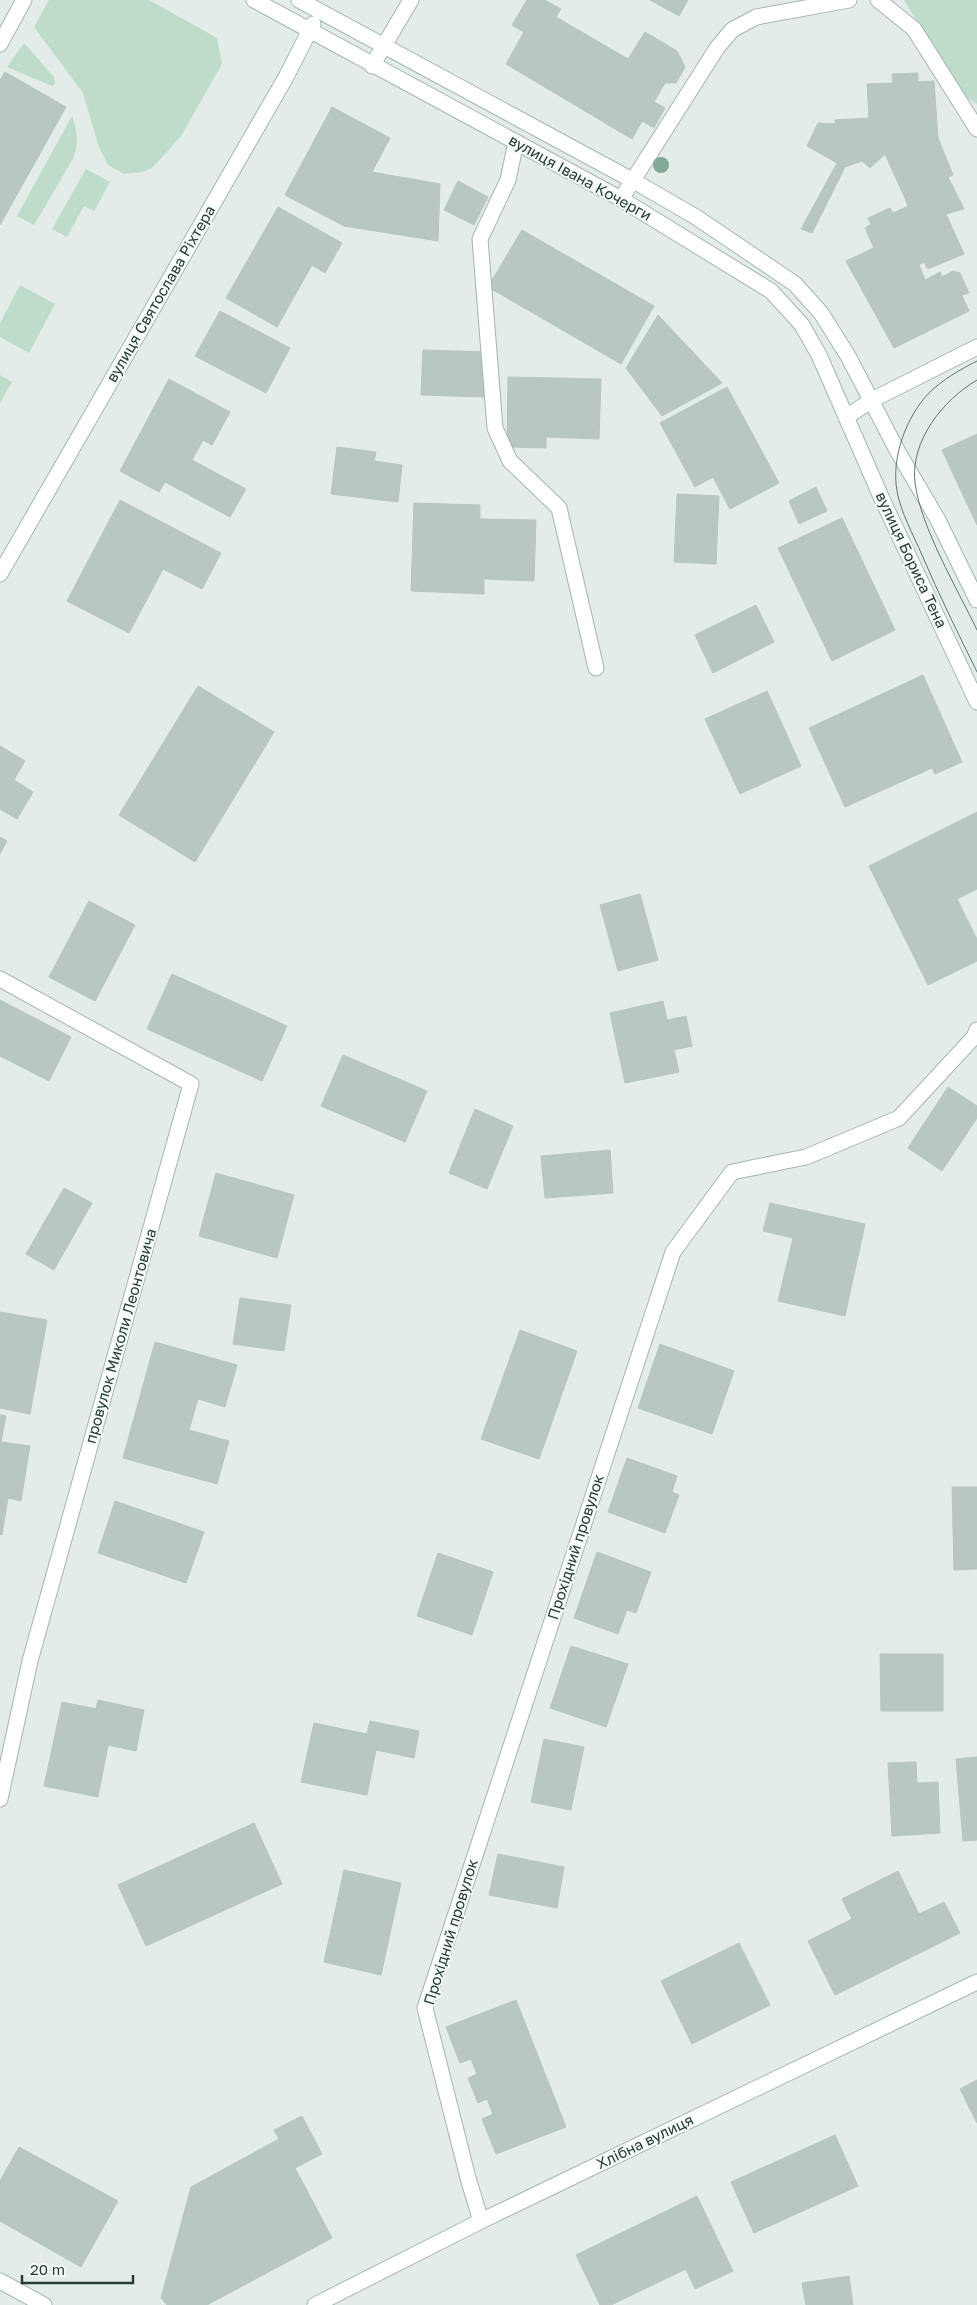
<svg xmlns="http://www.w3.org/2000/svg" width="977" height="2305" viewBox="0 0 977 2305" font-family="'Golos Text',sans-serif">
	<rect width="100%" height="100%" fill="#e3ece9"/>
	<g fill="#bddcc9">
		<path d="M 49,0 L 149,0 L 217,38 L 222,64 L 181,136 L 153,167 L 143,172 L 124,174 L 108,165 L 99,147 L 83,93 L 34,27 Z"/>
		<path d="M 904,0 L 977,0 L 977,104 L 961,94 Z"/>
		<path d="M 24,43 L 54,77 L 55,84 L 52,86 L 7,67 Z"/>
		<path d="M 72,116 C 77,130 79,142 74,157 L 34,225 L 17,216 Z"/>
		<path d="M 86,169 L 110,182 L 94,211 L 84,206 L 67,237 L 52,229 Z"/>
		<path d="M 20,285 L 55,304 L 29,353 L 0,337 L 0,323 Z"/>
		<path d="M 0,375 L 12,382 L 0,403 Z"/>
	</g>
	<g fill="#b9c7c2" stroke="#b6c6c1">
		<path d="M 527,0 L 545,0 L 561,9 L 556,17 L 628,59 L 645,32 L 677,51 L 685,67 L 676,83 L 665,83 L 654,102 L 665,108 L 654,128 L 642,121 L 632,139 L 506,64 L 524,32 L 512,25 Z"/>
		<path d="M 650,0 L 688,0 L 679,16 Z"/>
		<path d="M 5,72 L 66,107 L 0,225 L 0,80 Z"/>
		<path d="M 918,73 L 918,82 L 934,81 L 938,138 L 837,144 L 835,120 L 869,118 L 867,84 L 893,83 L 892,74 Z"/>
		<path d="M 332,107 L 390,138 L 372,172 L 440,184 L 438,241 L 344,226 L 285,195 Z"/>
		<path d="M 818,123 L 835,124 L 837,144 L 938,138 L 953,175 L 904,196 L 885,154 L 870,168 L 862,161 L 845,167 L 812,233 L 801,229 L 837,163 L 807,146 Z"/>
		<path d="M 948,177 L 964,209 L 946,214 L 964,254 L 928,269 L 924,262 L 919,265 L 925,280 L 940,272 L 942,277 L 953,271 L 960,273 L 969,293 L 962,295 L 969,311 L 894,348 L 846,261 L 874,248 L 865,228 L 871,224 L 868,218 L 890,208 L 893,213 L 908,206 L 904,196 Z"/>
		<path d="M 458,181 L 488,197 L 474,225 L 444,210 Z"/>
		<path d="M 278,207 L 342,243 L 325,273 L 312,265 L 277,327 L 226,298 Z"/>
		<path d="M 522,230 L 654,306 L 621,364 L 488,287 Z"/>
		<path d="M 220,311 L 290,348 L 266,393 L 195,356 Z"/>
		<path d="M 658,315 L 722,383 L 662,416 L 626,368 Z"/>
		<path d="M 423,350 L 487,352 L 485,397 L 421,395 Z"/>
		<path d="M 508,377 L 601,379 L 599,439 L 546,437 L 546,448 L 507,447 Z"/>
		<path d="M 169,379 L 230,412 L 212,445 L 203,440 L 192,460 L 246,489 L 230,517 L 165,482 L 159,492 L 120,471 Z"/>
		<path d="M 727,387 L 779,483 L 730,509 L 713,477 L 695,487 L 660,423 Z"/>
		<path d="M 977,434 L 977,525 L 942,450 Z"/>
		<path d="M 337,447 L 376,452 L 374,461 L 402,465 L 398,502 L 331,494 Z"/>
		<path d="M 816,487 L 827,511 L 799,524 L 789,501 Z"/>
		<path d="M 677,494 L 719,496 L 716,564 L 674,562 Z"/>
		<path d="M 120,500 L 221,553 L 202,589 L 163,569 L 129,633 L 67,601 Z"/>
		<path d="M 414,503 L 480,505 L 480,519 L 536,520 L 534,581 L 484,579 L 484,594 L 411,591 Z"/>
		<path d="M 842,518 L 895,630 L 832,661 L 778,548 Z"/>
		<path d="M 756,605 L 774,642 L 713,673 L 695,635 Z"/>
		<path d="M 923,675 L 962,762 L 935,774 L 932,768 L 845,807 L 809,728 Z"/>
		<path d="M 198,686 L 274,732 L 195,862 L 119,815 Z"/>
		<path d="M 767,691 L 801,766 L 740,794 L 705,719 Z"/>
		<path d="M 0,746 L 25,761 L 14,780 L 33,792 L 17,819 L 0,809 Z"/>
		<path d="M 977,812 L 977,889 L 957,899 L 977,939 L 977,961 L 928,985 L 869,866 Z"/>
		<path d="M 0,837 L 7,841 L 0,854 Z"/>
		<path d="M 640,894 L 658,960 L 618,971 L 600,905 Z"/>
		<path d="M 89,901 L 135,925 L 95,1001 L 49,977 Z"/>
		<path d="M 172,974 L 287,1026 L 262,1081 L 147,1029 Z"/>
		<path d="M 0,1000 L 71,1037 L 49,1081 L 0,1056 Z"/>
		<path d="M 663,1001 L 667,1020 L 686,1016 L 692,1046 L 674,1050 L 679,1072 L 625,1083 L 610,1013 Z"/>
		<path d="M 343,1055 L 427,1091 L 405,1142 L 321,1106 Z"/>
		<path d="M 948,1087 L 977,1106 L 977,1118 L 942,1171 L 908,1148 Z"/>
		<path d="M 475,1109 L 513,1126 L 487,1189 L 449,1173 Z"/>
		<path d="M 610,1150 L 613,1193 L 545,1198 L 541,1156 Z"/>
		<path d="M 216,1173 L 294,1195 L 277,1258 L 199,1236 Z"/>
		<path d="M 64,1188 L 92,1203 L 54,1270 L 26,1254 Z"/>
		<path d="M 770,1203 L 865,1224 L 845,1316 L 778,1301 L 793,1238 L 763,1231 Z"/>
		<path d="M 240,1298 L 291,1305 L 284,1351 L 233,1344 Z"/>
		<path d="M 0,1312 L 47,1320 L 30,1414 L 0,1408 Z"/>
		<path d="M 520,1330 L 577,1351 L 539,1459 L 481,1439 Z"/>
		<path d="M 155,1342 L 237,1365 L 225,1407 L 198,1399 L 189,1430 L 229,1441 L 217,1484 L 123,1458 Z"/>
		<path d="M 660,1344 L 734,1371 L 712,1434 L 638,1408 Z"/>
		<path d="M 0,1415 L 6,1416 L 1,1442 L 30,1446 L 21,1501 L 8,1498 L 2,1535 L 0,1534 Z"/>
		<path d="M 627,1458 L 677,1476 L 672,1492 L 679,1495 L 665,1533 L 608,1512 Z"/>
		<path d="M 952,1487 L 977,1487 L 977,1569 L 954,1570 Z"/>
		<path d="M 115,1501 L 204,1532 L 186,1583 L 98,1553 Z"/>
		<path d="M 597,1552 L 651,1572 L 636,1613 L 627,1610 L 618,1634 L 574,1618 Z"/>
		<path d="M 438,1553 L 493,1572 L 472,1635 L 417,1616 Z"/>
		<path d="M 571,1646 L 628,1664 L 606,1727 L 550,1708 Z"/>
		<path d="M 880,1654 L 943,1654 L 943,1711 L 881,1711 Z"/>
		<path d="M 98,1700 L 144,1710 L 136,1751 L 108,1745 L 98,1797 L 44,1786 L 62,1702 L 96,1709 Z"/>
		<path d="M 370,1721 L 419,1731 L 414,1758 L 376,1750 L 367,1795 L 301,1782 L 314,1723 L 367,1734 Z"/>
		<path d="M 544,1739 L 584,1747 L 571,1810 L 531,1802 Z"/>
		<path d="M 977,1757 L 977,1840 L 963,1841 L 956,1759 Z"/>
		<path d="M 916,1762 L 917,1783 L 938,1782 L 940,1833 L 892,1836 L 888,1763 Z"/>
		<path d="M 254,1823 L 282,1884 L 146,1946 L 118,1885 Z"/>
		<path d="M 498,1854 L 564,1867 L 557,1908 L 489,1895 Z"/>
		<path d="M 344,1870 L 401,1883 L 381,1975 L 324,1962 Z"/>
		<path d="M 898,1871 L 919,1914 L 944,1902 L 960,1933 L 835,1995 L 808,1941 L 852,1919 L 842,1899 Z"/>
		<path d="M 739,1943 L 770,2005 L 692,2044 L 661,1981 Z"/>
		<path d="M 516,2000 L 566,2127 L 496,2154 L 482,2119 L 493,2114 L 487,2099 L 478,2103 L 468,2078 L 477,2074 L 471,2059 L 460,2063 L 446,2027 Z"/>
		<path d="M 977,2080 L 977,2123 L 960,2089 Z"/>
		<path d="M 302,2116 L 322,2154 L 295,2168 L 332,2238 L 207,2305 L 167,2305 L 161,2298 L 191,2187 L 279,2139 L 274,2130 Z"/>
		<path d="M 835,2135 L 858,2186 L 754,2233 L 731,2182 Z"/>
		<path d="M 19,2147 L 118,2201 L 81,2267 L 0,2221 L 0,2181 Z"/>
		<path d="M 697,2196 L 733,2271 L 695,2289 L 686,2269 L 611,2305 L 600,2305 L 576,2255 Z"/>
		<path d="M 849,2276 L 853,2305 L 806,2305 L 802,2283 Z"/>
	</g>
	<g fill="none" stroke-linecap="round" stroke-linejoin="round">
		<defs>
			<g id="lane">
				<path d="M 914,29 L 977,129"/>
				<path d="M 0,44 L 24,0"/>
				<path d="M 372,66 L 411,0"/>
				<path d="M 516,142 L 508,180 L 480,239 L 495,428 L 510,461 L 559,508 L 596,668"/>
				<path d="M 621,199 L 717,48 L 732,30 L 756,17 L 849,0"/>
			</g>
			<g id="street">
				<path d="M 878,0 L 914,29"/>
				<path d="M 0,979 L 191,1084 L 30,1661 L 0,1799"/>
				<path d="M 481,2221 L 468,2178 L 425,2008 L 673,1252 L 732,1172 L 806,1157 L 899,1118 L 974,1037 L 977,1030"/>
			</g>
			<g id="secondary">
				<path d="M 254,0 L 621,199 L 771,291 L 802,325 L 819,355 L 882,499 L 977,702"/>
				<path d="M 299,0 L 632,180 L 696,217 L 795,284 L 821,313 L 848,356 L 898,452 L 938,520 L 977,600"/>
				<path d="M 846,417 L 872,400 L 977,347"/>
				<path d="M 0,574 L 286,77 L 313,24"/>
				<path d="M 0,2281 L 44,2305"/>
				<path d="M 315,2305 L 481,2221 L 977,1982"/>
			</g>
		</defs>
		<use href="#lane" stroke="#a6b4b1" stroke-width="17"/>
		<use href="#street" stroke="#a6b4b1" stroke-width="17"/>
		<use href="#secondary" stroke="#a2b7b2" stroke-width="17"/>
		<use href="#lane" stroke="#fff" stroke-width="15"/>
		<use href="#street" stroke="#fff" stroke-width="15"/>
		<use href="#secondary" stroke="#fff" stroke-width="15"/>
		<g stroke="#5e7874" stroke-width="1">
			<path d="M 977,361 C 961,369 942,380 929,393 C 906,417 891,458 897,491 C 901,513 913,534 922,555 C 939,595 958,633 977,672"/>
			<path d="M 977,380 C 943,400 910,441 915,483 C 921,528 957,588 977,630"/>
		</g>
	</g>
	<circle fill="#81a995" cx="661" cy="165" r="8"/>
	<g text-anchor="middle" stroke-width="4" stroke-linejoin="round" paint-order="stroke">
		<g font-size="15" fill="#243d39" stroke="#f4f9f7">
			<text transform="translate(580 178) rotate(29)" y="5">вулиця Івана Кочерги</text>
			<text transform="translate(161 294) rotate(-60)" y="5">вулиця Святослава Ріхтера</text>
			<text transform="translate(911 560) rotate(65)" y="5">вулиця Бориса Тена</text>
			<text transform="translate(121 1336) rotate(-74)" y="5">провулок Миколи Леонтовича</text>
			<text transform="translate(576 1547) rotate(-72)" y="5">Прохідний провулок</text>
			<text transform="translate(451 1932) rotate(-73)" y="5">Прохідний провулок</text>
			<text transform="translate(645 2142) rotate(-26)" y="5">Хлібна вулиця</text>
		</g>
	</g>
	<path d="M22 2275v8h111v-8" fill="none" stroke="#243d39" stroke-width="2.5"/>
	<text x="30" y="2275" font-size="15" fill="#243d39" stroke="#f4f9f7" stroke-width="4" paint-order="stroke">20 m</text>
</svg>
